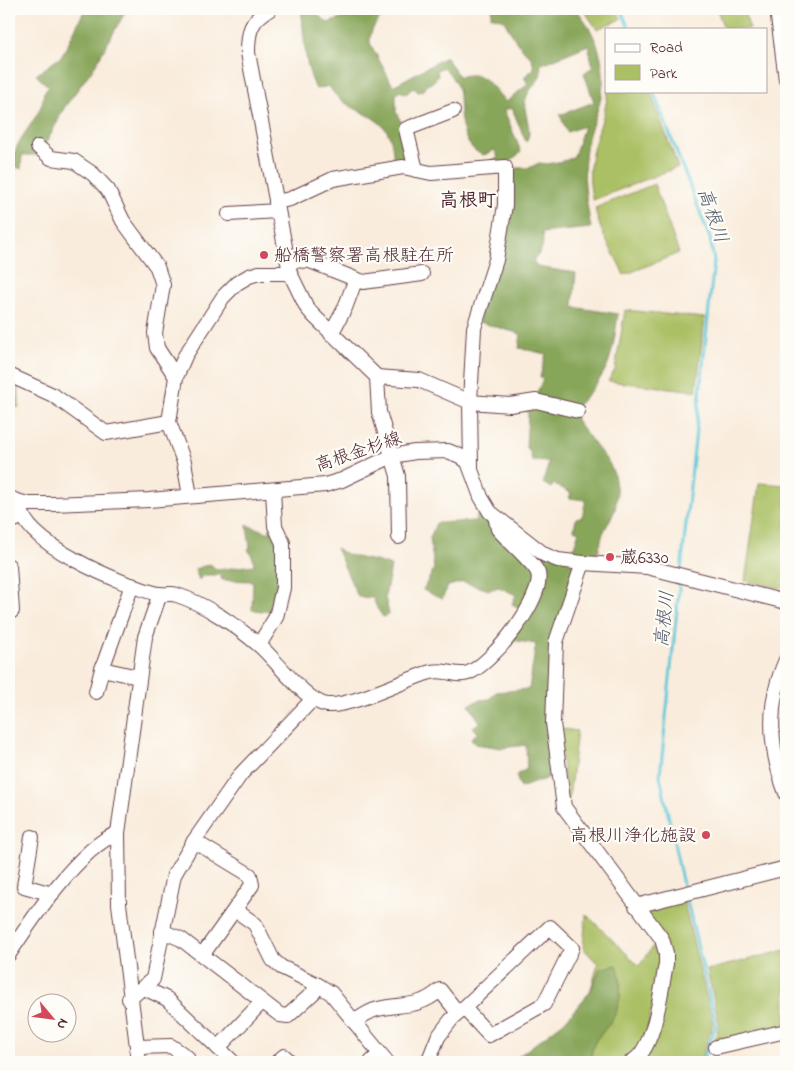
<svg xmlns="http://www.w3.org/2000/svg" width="795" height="1071" viewBox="0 0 795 1071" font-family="'Indie Flower','Klee One',sans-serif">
	<rect width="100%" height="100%" fill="#fdfcf7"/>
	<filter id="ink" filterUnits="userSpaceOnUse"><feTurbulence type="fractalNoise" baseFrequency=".02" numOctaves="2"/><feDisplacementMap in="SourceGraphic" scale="10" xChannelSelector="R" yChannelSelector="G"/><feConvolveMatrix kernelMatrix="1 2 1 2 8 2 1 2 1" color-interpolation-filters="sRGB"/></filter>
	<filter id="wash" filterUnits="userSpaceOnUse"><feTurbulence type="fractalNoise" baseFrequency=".0096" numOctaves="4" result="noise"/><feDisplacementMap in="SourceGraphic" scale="20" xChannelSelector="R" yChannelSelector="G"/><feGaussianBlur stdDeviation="1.12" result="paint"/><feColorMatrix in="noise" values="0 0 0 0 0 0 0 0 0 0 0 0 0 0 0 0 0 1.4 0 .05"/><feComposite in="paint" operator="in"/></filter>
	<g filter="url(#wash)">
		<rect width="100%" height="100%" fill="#f9ecdc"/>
		<g fill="#abc065" stroke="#7a7048">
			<path d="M 583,9 L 617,9 L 621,19 L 597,29 Z"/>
			<path d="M 717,9 L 743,9 L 750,29 L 724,29 Z"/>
			<path d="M 608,91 L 650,91 L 678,167 L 593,200 C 581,157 604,131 608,91 Z"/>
			<path d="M 654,184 L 679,253 L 624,275 C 613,249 600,236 595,208 Z"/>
			<path d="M 625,310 L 705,318 L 696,391 L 608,381 L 615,370 Z"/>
			<path d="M 9,380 L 19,384 L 19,407 L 9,409 Z"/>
			<path d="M 759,483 L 786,485 L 786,584 L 780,588 L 745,581 Z"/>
			<path d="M 557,728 L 577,731 L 568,806 Z"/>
			<path d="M 683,898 L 713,1024 L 700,1062 L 638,1062 L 670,966 L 642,908 Z"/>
			<path d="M 586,914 L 639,966 L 657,941 L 662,955 L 646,1037 L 635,1057 L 624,1062 L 573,1062 L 591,1057 C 592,1040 601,1032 612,1020 L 600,969 L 590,992 L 598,964 L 583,948 Z"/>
			<path d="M 786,950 L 786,1027 L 714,1044 L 719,1024 L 707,970 Z"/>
		</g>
		<g fill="#88a65a" stroke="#696242">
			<path d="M 85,9 L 127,9 L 94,67 L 64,108 L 48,140 L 37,155 L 22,155 L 21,169 L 13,165 C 14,160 14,154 16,149 C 24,129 43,115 44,92 L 49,87 L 36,75 L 62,56 Z"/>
			<path d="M 301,9 L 311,9 L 328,23 L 370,9 L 394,9 C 381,16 369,27 370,43 L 393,86 L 446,57 L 459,77 C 484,69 490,85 506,102 L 528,84 L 524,77 L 534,69 L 532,59 L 517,43 L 504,20 L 491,16 L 492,9 L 576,9 C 598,35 610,70 599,105 C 595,119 588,133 586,148 C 582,176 586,200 591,228 L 542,233 C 544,245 543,252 533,260 L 537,267 L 576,273 L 573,307 L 618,314 C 611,364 610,371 575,408 L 576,420 L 609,463 L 614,474 L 617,494 L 615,510 L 603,533 L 598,552 L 567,558 L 572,553 L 579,532 L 574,530 L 576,518 L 582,517 L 586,500 L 569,498 L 571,493 L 554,484 L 551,488 L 543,483 L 549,462 L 532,461 L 530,452 L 526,448 L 528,413 L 525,410 L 525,406 L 536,395 L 543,379 L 540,377 L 546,354 L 519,348 L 521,334 L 479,322 L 508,168 L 529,168 L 539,163 L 548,164 L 567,160 L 574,156 L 584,126 L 567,132 L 560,115 L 594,102 L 584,73 L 593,67 L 588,45 L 540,65 C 545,79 531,85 527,96 C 520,112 535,128 526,142 L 512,108 L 504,110 L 521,152 C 505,165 510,165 489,162 L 498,157 L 495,150 L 484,155 C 460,148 460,114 459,94 C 458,85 450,74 444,67 L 437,70 L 438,77 L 430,84 L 428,84 L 424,90 L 418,92 L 414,87 L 406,94 L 400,91 L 396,94 L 396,112 L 404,128 L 412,166 L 394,166 C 393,157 393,142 389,135 C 378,111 343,112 329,86 L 316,89 C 303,63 305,36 301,9 Z"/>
			<path d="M 477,515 L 488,516 L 579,568 L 552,643 L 556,775 L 520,788 L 516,775 L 527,769 L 526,745 L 502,748 L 475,744 L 471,738 L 478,733 L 473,727 L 480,722 L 469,705 L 479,700 L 490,699 L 496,692 L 529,689 L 536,644 L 512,640 L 528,613 L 512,604 L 516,595 L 499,587 L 489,590 L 463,582 L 448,586 L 442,599 L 423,590 L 434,569 L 430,538 L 436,523 L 475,521 Z"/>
			<path d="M 247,525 L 270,533 L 270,528 L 281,542 L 275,612 L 252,610 L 253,581 L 222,580 L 220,575 L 203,575 L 199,580 L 195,569 L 210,564 L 217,570 L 254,565 L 253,558 L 248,549 L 250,548 Z"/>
			<path d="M 336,548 C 351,560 373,558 391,566 L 385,597 L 389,614 L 383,617 L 377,608 L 373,598 L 358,597 Z"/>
			<path d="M 617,965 C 623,982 622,1006 611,1021 C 602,1035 592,1039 591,1057 L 573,1062 L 511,1062 L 564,1022 L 590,992 L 600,969 Z"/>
		</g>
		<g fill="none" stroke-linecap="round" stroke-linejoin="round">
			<g stroke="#5ec8d9" stroke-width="3">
				<path d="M 621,9 L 629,29"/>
				<path d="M 653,91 L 710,238 L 714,261 L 681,571"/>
				<path d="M 680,580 L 660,776 L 684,890"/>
				<path d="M 686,896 L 716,1025 L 702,1062"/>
			</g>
		</g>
	</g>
	<g filter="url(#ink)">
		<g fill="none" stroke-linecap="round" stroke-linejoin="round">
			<defs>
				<g id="minor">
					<path d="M 270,9 C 250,20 248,32 248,53 L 290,273 L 307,308 L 314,316 L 377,377 L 379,412 L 398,476 L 399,537"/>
					<path d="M 777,9 L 786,80"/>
					<path d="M 38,147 L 51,158 L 74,161 L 93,174 L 108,190 L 123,221 L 157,267 L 163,285 L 155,333 L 157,348 L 176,377"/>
					<path d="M 416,170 L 406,129 L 453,111"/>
					<path d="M 276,202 L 290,199 L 333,179 L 403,167 L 431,173 L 505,167 L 505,205 L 496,260 L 474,328 L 470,402 L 471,467"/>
					<path d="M 229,214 L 278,211"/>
					<path d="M 288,260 L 310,261 L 363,282 L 422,274"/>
					<path d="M 331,334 L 345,308 L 355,281"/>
					<path d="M 9,375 L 53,395 L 106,433 L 169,422"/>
					<path d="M 377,377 L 419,380 L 470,402 L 510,405 L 536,401 L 578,411"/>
					<path d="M 190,496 L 184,462 L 169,422 L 176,377 L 185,356 L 223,297 L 237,283 L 249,276 L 259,273 L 290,273"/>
					<path d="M 9,497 L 14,500 L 27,504 L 53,504 L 149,500 L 325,485 L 342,480 L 392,456 L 415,452 L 448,451 L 460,456 L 468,462 L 481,497 L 490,512 L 545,555 L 558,560 L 583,563 L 647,567 L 786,602"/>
					<path d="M 21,503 C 16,542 126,586 158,594 C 164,595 171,593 177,595 C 205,604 237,626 260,646 C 277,661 306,702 327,705 C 349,707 402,682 424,674 C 444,666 455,678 468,673 C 491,665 545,598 538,573 C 535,564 506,539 498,529 L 496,520"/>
					<path d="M 9,522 L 21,517"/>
					<path d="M 583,563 L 556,642 L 553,723 L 564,807 L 662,939 L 666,953 L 666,964 C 661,989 655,1051 631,1062"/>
					<path d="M 9,566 L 12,611 L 9,611"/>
					<path d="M 259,645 L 276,617 L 283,588 L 283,543 L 275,526 L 273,490"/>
					<path d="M 786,660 C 766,704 769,749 786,793"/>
					<path d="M 102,669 L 138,677"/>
					<path d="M 96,692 L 102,669 L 132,585"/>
					<path d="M 32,837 L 24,886 L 52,894"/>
					<path d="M 194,841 L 250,875 L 252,885 L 203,954"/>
					<path d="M 636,906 L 786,868"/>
					<path d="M 162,931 L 181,939 L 280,1015 L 288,1016 L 314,992 L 318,985 L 281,967 L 273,960 L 255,924 L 235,910"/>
					<path d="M 9,954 C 32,919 80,847 118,833"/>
					<path d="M 318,985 L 331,993 L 387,1062"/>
					<path d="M 144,988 L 167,999 L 233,1062"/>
					<path d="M 129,999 L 153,979 L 174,875 L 194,841 L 241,774 L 313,699"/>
					<path d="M 354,1022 C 362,1016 369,1011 378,1009 C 403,1003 418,1009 440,990 L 458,1013"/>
					<path d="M 137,1047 L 171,1046 L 187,1057"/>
					<path d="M 716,1047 L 786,1031"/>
					<path d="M 218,1048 L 262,1002"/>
					<path d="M 139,1062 L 119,904 L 118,833 L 145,637 L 160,594"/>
					<path d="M 277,1062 L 284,1056 L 290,1062"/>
					<path d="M 371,1062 L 380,1054"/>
					<path d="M 428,1062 L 438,1037 L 451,1020 L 550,927 L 572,948 L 544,1004 L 489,1035 L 464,1008"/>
				</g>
			</defs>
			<use href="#minor" stroke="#643e46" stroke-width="16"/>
			<use href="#minor" stroke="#fff" stroke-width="14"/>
		</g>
	</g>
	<g fill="#d1495b" stroke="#fdfcf7" stroke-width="2">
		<circle cx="264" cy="255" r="5"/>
		<circle cx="610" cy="557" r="5"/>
		<circle cx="706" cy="835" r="5"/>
	</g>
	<g text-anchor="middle" stroke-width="4.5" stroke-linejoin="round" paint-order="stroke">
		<g font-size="18" fill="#4a1f2b" stroke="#fdfcf7" text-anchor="start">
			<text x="274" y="261">船橋警察署高根駐在所</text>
			<text x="620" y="563">蔵6330</text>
			<text x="696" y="841" text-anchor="end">高根川浄化施設</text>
		</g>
		<g font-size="18" fill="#4a1f2b" stroke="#fdfcf7">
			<text transform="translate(358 451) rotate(-19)" y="6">高根金杉線</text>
		</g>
		<g font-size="19" font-weight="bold" fill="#4a1f2b" stroke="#fdfcf7">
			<text x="468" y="206">高根町</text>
		</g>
		<g font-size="19" font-style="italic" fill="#515a68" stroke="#fdfcf7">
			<text transform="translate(714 215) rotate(71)" y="7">高根川</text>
			<text transform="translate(663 619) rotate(-84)" y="7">高根川</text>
		</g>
	</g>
	<rect width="795" height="1071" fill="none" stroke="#fdfcf7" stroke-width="30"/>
	<rect x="605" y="28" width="162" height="65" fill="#fdfcf7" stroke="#b5a4a5"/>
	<rect x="615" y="44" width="25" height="8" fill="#ffffff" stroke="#b5a4a5"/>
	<text x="650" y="52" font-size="15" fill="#4a1f2b">Road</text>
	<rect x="615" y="65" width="25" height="15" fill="#abc065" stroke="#b5a4a5"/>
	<text x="650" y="78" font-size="15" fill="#4a1f2b">Park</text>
	<g transform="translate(52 1018) rotate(119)"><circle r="24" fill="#fdfcf7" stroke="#b5a4a5"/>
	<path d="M0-4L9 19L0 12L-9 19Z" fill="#d1495b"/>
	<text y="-8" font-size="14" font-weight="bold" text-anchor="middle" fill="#4a1f2b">N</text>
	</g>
</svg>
